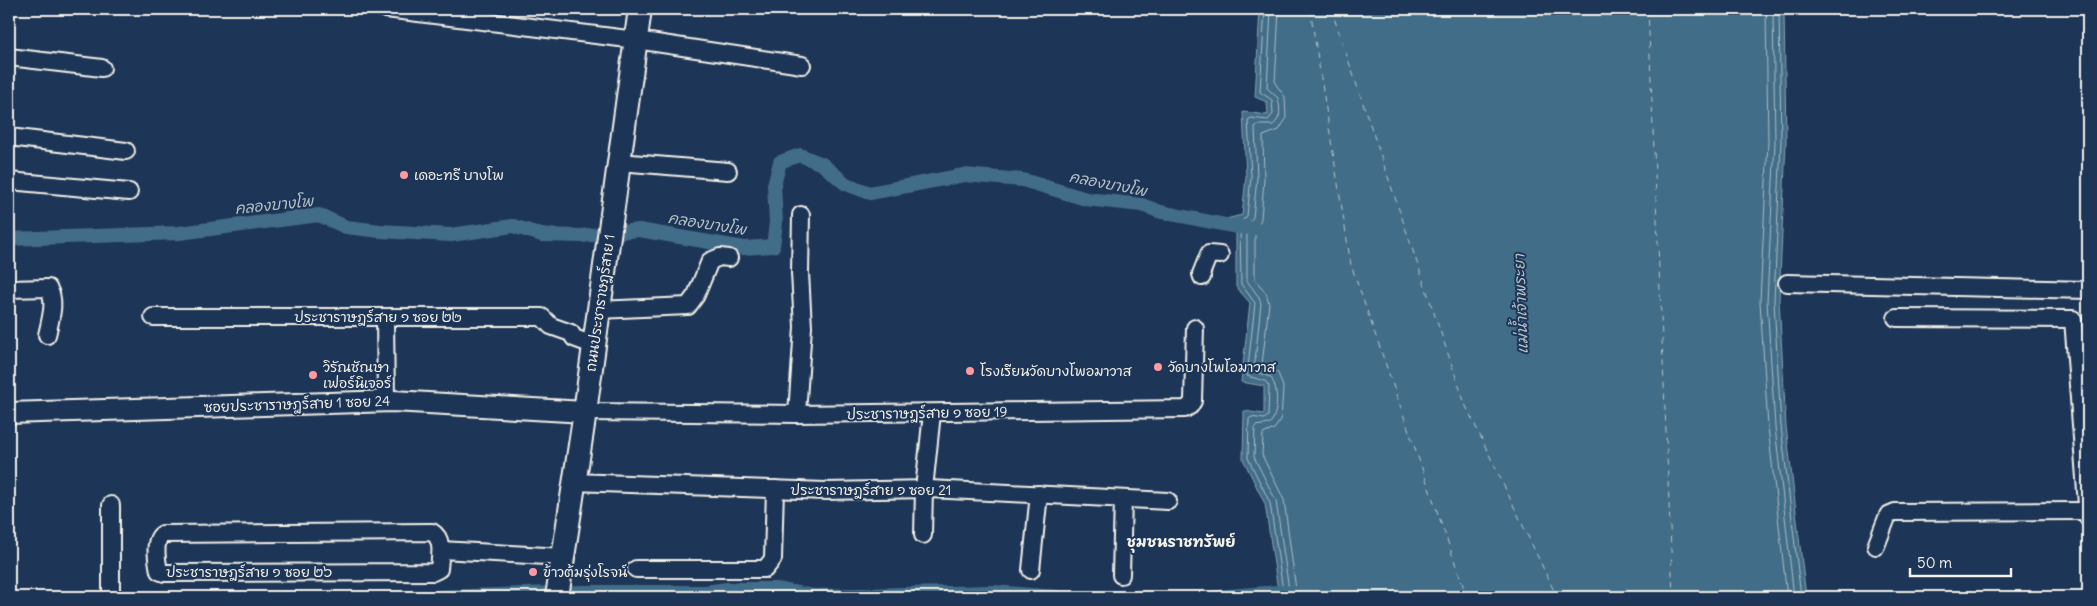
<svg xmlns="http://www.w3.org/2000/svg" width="2097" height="606" viewBox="0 0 2097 606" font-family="Delius,'Playpen Sans Thai',sans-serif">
	<rect width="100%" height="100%" fill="#1d3557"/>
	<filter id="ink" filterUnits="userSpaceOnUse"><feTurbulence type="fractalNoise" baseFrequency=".02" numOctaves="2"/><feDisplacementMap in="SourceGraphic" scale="10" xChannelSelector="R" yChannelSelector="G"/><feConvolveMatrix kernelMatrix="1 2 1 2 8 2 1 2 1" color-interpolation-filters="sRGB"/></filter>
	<g filter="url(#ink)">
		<path fill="#426d88" stroke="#89a2ae" d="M 1260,9 L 1784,9 L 1786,142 L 1779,300 L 1786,426 L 1806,597 L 1279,597 L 1265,504 L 1243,459 L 1244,411 L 1264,414 L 1264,386 L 1241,382 L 1250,303 L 1236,287 L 1236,227 L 1226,219 L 1242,215 L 1246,177 L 1243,112 L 1268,115 L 1267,102 L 1255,97 Z"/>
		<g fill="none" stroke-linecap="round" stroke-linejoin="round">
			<g stroke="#adbcc2" stroke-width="1">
				<path d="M 1265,9 L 1260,92 L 1272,100 L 1273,114 L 1268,120 L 1251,118 L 1248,120 L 1251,177 L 1247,216 L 1240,223 L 1241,284 L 1255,303 L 1247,376 L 1265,381 L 1269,386 L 1268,416 L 1264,419 L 1251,417 L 1249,419 L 1248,458 L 1270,503 L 1284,597"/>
				<path d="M 1271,9 L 1267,88 L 1278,98 C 1280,108 1282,118 1273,125 L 1257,125 L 1255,127 L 1257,178 L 1253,217 L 1247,227 L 1247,281 L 1259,297 L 1261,303 L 1254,371 L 1270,377 C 1279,386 1279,416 1269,424 L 1255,426 L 1254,457 L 1276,501 L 1290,597"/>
				<path d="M 1279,9 L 1275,83 L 1285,97 L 1286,119 L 1279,130 L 1263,136 L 1264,179 L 1261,219 L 1255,230 L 1255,279 L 1266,293 L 1269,303 L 1262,365 L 1278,373 L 1283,387 L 1281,420 L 1274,429 L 1263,434 L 1262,455 L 1284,500 L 1297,597"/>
				<path d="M 1766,9 L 1768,142 L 1760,301 L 1768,427 L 1787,597"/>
				<path d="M 1773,9 L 1775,142 L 1767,301 L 1775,427 L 1794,597"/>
				<path d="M 1779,9 L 1781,142 L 1774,301 L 1781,426 L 1801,597"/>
			</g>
			<g stroke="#426d88" stroke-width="14">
				<path d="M 9,239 L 179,233 L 319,215 L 346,227 L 380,231 L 451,235 L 513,226 L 542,235 L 581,236 L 639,230 L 744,248 L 773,246 L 776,223 L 774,185 L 780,162 L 800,155 L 822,164 L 846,184 L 870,193 L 964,175 L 1023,180 L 1086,199 L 1142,205 L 1161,212 L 1236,227 L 1255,228"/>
				<path d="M 441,597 L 584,592 L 706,592 L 727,589 L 776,589 L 813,596 L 994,592 L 1057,597"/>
				<path d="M 1217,597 L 1278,592 L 1296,593"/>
			</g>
			<g stroke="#b6c3c6" stroke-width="1" stroke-dasharray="6 5" stroke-linecap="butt">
				<path d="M 1310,9 L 1351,265 L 1467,597"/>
				<path d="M 1331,9 L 1465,404 L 1557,597"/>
				<path d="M 1648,9 L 1673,597"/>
			</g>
			<defs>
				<g id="minor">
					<path d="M 386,9 L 636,40 L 802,65"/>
					<path d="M 9,57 L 102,68"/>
					<path d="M 9,137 L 126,151"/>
					<path d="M 619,162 L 728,171"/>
					<path d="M 9,181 L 129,192"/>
					<path d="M 1202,277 L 1201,274 L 1209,254 L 1220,255"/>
					<path d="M 1787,283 L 2088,290"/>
					<path d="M 9,289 L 48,288 C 57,300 50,321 47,335"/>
					<path d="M 598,310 L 688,306 L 696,295 L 710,261 L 720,257 L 729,258"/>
					<path d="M 153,317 L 542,317 L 551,326 L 571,333 L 574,338 L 593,345"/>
					<path d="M 385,317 L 386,401"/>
					<path d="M 1896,318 L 2073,319 L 2088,518"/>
					<path d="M 585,412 L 797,414 L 1185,409 L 1190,406 L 1193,401 L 1195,328"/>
					<path d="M 797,414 L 803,327 L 800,273 L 801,215"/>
					<path d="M 573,482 L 826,491 L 929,489 L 1168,501"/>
					<path d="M 432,532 C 444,539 440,556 439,569 L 433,572 L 164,573 L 159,571 C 157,561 153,539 163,534 Z"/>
					<path d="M 923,535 L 924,489 L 932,413"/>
					<path d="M 1876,546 L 1888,515 L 1895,512 L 2088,511"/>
					<path d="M 441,550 L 563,557"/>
					<path d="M 636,569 L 765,569 L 773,559 L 775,489"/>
					<path d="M 1031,570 L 1039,494"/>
					<path d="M 1121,575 L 1123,499"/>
					<path d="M 111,597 L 111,505"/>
				</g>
				<path id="tertiary" d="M 9,413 L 393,401 L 585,412"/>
				<path id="secondary" d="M 557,597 L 585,412 L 640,9"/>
			</defs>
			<use href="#minor" stroke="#f4f1e8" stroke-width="20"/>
			<use href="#tertiary" stroke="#f4f1e8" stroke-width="24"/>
			<use href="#secondary" stroke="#f4f1e8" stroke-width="26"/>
			<use href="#minor" stroke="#1d3557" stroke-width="16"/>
			<use href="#tertiary" stroke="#1d3557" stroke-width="20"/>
			<use href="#secondary" stroke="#1d3557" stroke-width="22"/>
		</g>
	</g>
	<g fill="#ff9aa2" stroke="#1d3557" stroke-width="2">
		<circle cx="404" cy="175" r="5"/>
		<circle cx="1158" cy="367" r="5"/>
		<circle cx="970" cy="371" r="5"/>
		<circle cx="313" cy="375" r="5"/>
		<circle cx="533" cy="572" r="5"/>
	</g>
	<g text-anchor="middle" stroke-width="4" stroke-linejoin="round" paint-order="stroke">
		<g font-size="14" fill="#f4f1e8" stroke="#1d3557" text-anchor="start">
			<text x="414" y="180">เดอะทรี บางโพ</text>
			<text x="323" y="372">วิรัณชัณษา<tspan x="323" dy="16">เฟอร์นิเจอร์</tspan></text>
			<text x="1168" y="372">วัดบางโพโอมาวาส</text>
			<text x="980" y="376">โรงเรียนวัดบางโพอมาวาส</text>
			<text x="543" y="577">ข้าวต้มรุ่งโรจน์</text>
		</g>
		<g font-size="14" fill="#f4f1e8" stroke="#1d3557">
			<text transform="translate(600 303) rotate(-82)" y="5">ถนนประชาราษฎร์สาย 1</text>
			<text x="378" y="322">ประชาราษฎร์สาย ๑ ซอย ๒๒</text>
			<text transform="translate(297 404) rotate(-2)" y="5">ซอยประชาราษฎร์สาย 1 ซอย 24</text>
			<text transform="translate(927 413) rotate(-1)" y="5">ประชาราษฎร์สาย ๑ ซอย 19</text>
			<text x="871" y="495">ประชาราษฎร์สาย ๑ ซอย 21</text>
			<text x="249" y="577">ประชาราษฎร์สาย ๑ ซอย ๒๖</text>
		</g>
		<g font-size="15" font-style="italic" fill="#b6c3c6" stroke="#1d3557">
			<text transform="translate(1108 184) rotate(11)" y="5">คลองบางโพ</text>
			<text transform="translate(274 205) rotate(-6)" y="5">คลองบางโพ</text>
			<text transform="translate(707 224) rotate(9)" y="5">คลองบางโพ</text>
			<text transform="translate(1521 304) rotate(-92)" y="5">แม่น้ำเจ้าพระยา</text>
		</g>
		<g font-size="15" font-weight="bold" fill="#f4f1e8" stroke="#1d3557">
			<text x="1181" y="547">ชุมชนราชทรัพย์</text>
		</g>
	</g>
	<rect width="2097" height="606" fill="none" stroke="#1d3557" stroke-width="30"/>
	<rect x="15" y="15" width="2067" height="576" fill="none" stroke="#f4f1e8" stroke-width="2" filter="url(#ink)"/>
	<path d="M1910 568v8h101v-8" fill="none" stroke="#f4f1e8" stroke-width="2.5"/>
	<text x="1917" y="568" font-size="15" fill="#f4f1e8" stroke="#1d3557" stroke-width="4" paint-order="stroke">50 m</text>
</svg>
